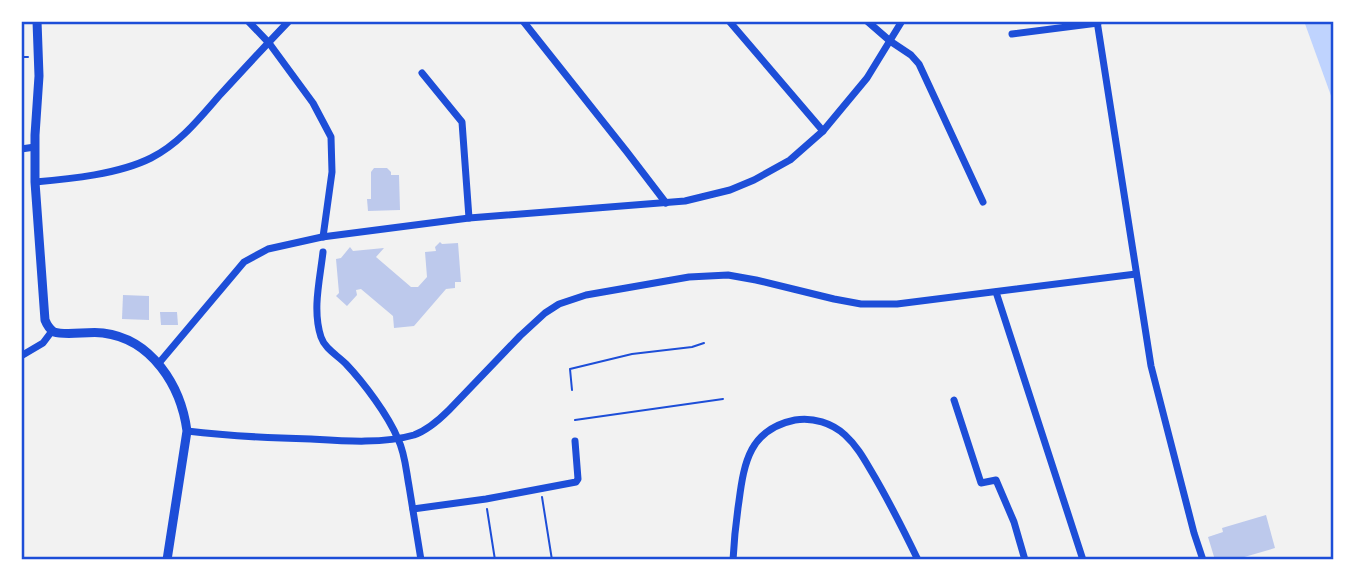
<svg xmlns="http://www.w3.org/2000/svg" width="1355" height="581" viewBox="0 0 1355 581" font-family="'Nunito Sans',sans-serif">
	<rect width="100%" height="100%" fill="#f2f2f2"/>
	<path fill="#bfd3fe" d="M 1304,21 L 1334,21 L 1334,104 Z"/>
	<g fill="#bdc9ec">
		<path d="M 374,168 L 387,168 L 391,172 L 391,175 L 399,175 L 400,210 L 368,211 L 367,199 L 371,199 L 371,172 Z"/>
		<path d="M 440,242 L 442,244 L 458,243 L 461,282 L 455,282 L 455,288 L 446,289 L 414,326 L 394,328 L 393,316 L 361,289 L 356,290 L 357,295 L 347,306 L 336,296 L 339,293 L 336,259 L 341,258 L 350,247 L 353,251 L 384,248 L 376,257 L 411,287 L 418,287 L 427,277 L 425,252 L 436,251 L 435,247 Z"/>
		<path d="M 123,295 L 149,296 L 149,320 L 122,319 Z"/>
		<path d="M 160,312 L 177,312 L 178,325 L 161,325 Z"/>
		<path d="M 1266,515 L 1275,548 L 1234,560 L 1215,560 L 1208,537 L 1223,532 L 1222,528 Z"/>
	</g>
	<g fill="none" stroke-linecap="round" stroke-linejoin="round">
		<g stroke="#1d4ed8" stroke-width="2">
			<path d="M 21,57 L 28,57"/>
			<path d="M 572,390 L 570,369 L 632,354 L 692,347 L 704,343"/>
			<path d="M 575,420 L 723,399"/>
			<path d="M 542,497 L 552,560"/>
			<path d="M 487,509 L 495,560"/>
		</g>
		<g stroke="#1d4ed8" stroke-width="7">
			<path d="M 248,21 L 269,43 L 313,103 L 331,137 L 332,172 L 323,237"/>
			<path d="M 523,21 L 627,152 L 666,203"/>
			<path d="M 729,21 L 823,131"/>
			<path d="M 867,21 L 890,41 L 911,55 L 919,64 L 983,202"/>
			<path d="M 1097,21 L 1151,366 L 1194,533 L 1203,560"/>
			<path d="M 1012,34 L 1098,23"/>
			<path d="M 422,73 L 462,122 L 469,218"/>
			<path d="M 21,149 L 35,147"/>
			<path d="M 35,182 C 71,179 119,174 151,158 C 179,144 199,119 219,96 C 242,71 265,46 289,21"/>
			<path d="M 323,252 C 320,279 312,310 321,337 C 325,349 337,355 346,364 C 364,383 388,415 398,439 C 405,453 406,470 409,486 C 413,511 417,535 421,560"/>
			<path d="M 996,292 L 1083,560"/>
			<path d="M 21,356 L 43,343 L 52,331"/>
			<path d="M 159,363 L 244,262 L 268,249 L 322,237 L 469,218 L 685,201 L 730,190 L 754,180 L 790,160 L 823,131 L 867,78 L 902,21"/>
			<path d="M 954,400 L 981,483 L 996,480 L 1014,522 L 1025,560"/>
			<path d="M 187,431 C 228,436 269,438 311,439 C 343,441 383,444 414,435 C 428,430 439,420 449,410 L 520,336 L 545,313 L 559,304 L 586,295 L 689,277 L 728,275 L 756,280 L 834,299 L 861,304 L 897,304 L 1136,274"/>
			<path d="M 413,509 L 486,499 L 576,482 L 578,479 L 575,441"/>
			<path d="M 733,560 C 734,540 736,521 739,501 C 744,462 750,429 795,420 C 813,417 832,423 845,435 C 856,445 863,457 870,469 C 888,499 903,529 918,560"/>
		</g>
		<path stroke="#1d4ed8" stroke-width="9" d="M 37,21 L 39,76 L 35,135 L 35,182 L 45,320 C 47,325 49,329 54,332 C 66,336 89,331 103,333 C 152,339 181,386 187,431 L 167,560"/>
	</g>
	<rect width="1355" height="581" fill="none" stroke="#ffffff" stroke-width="46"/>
	<rect x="23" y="23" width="1309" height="535" fill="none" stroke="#1d4ed8" stroke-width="2.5"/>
</svg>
